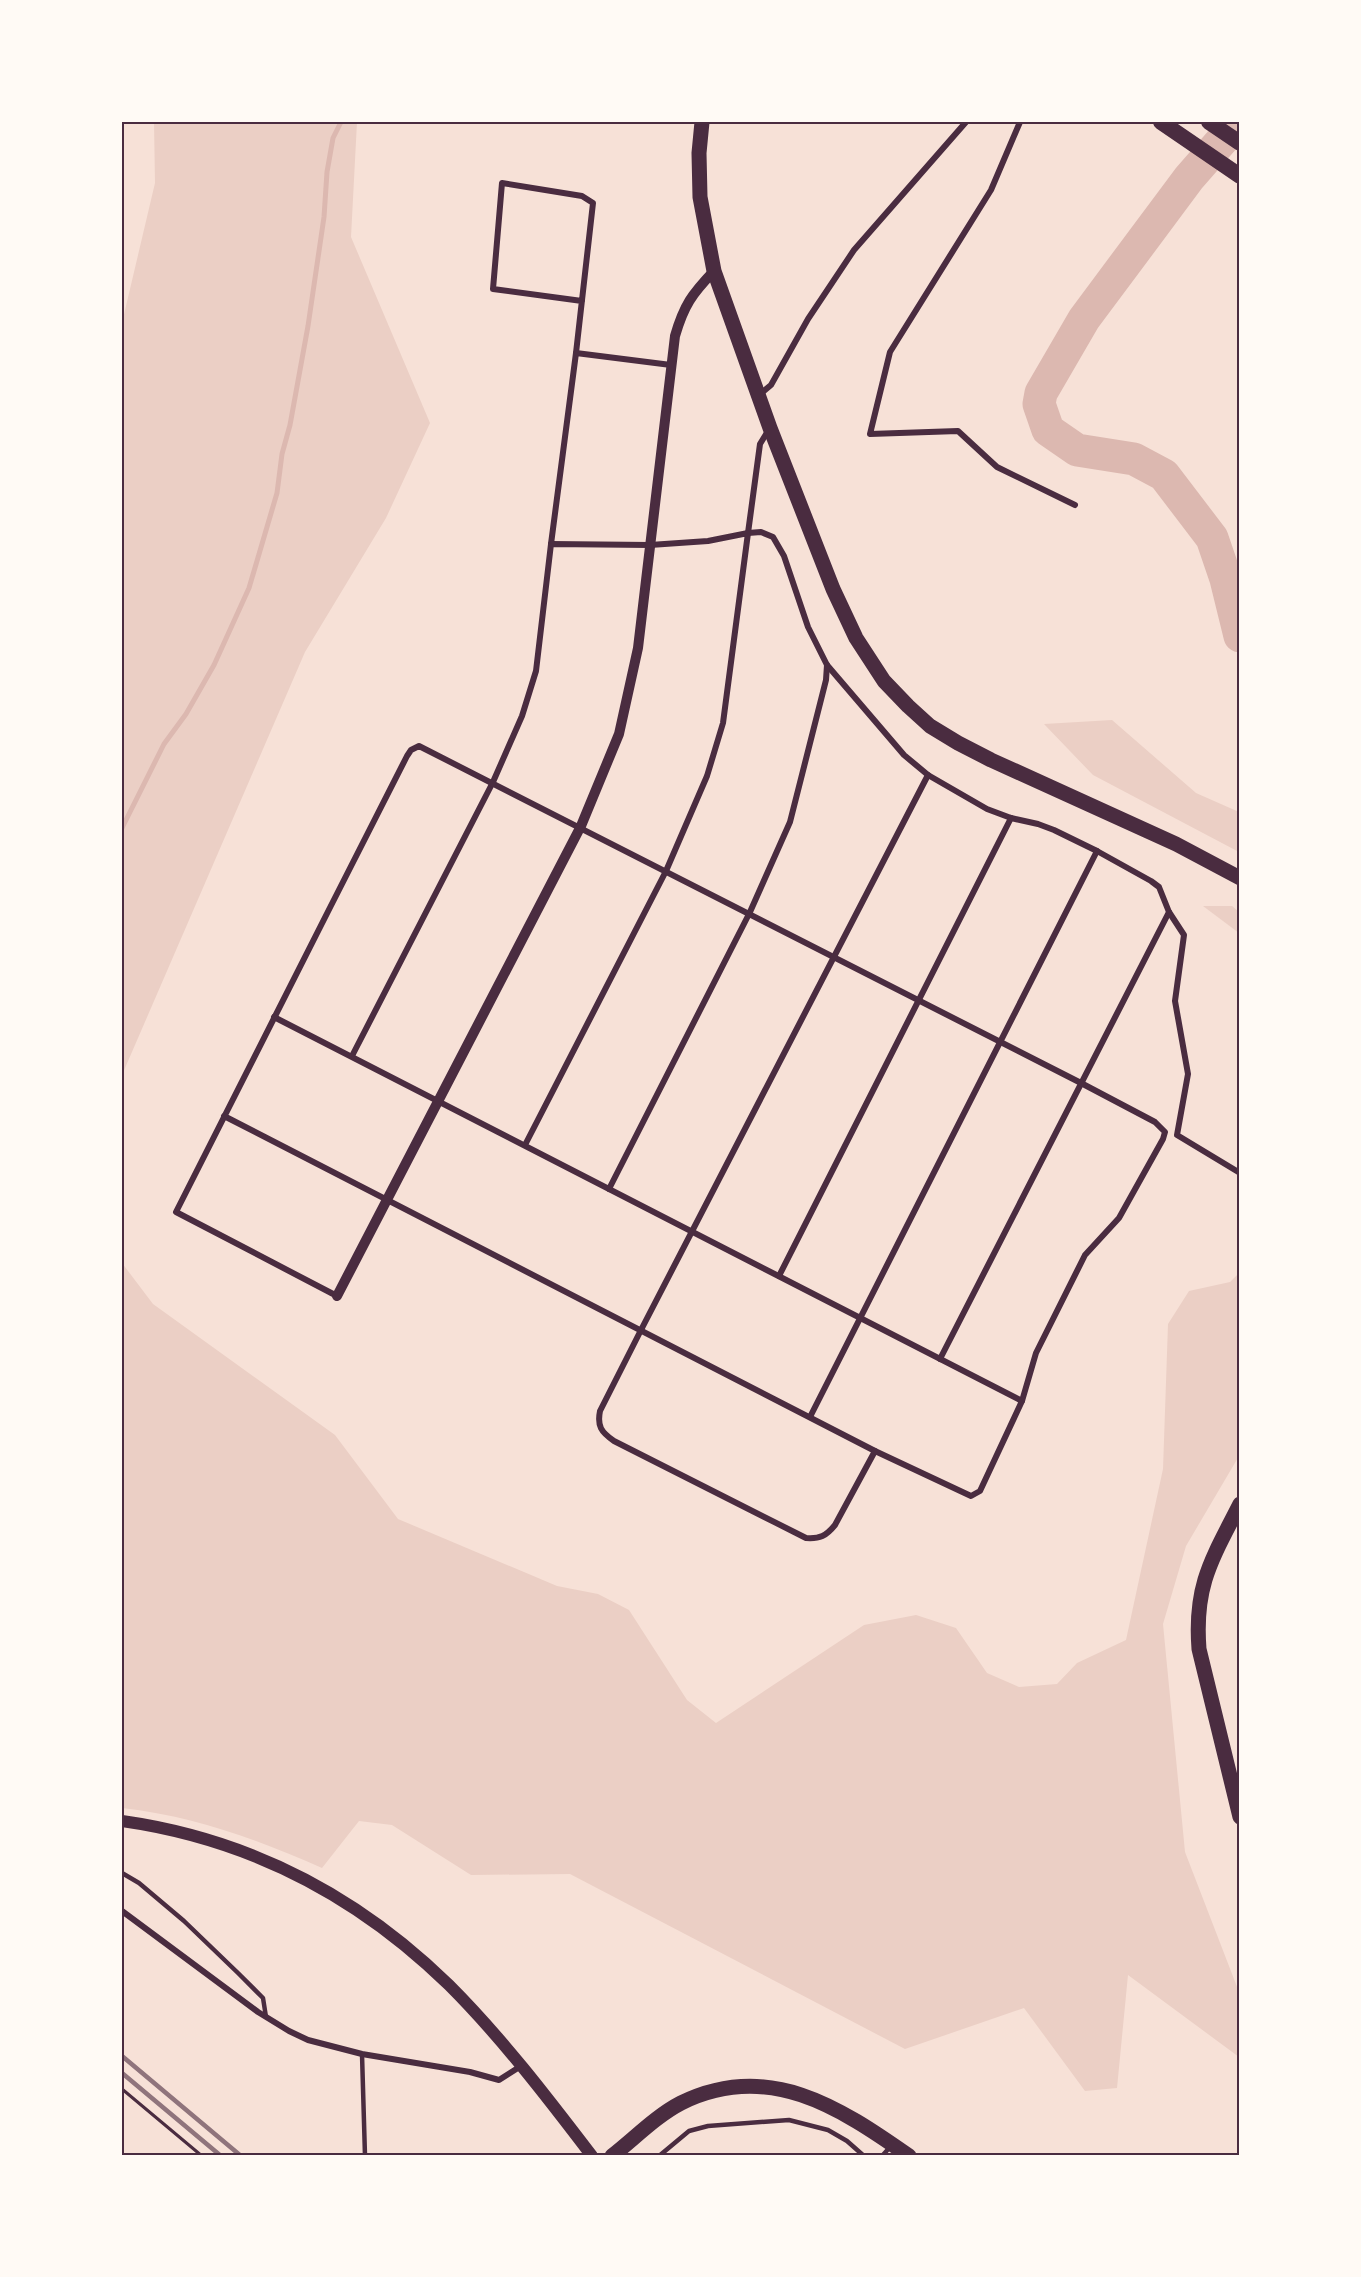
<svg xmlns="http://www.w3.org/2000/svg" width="1361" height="2277" viewBox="0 0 1361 2277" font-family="Manrope,sans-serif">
	<rect width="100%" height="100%" fill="#f7e1d7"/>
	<g fill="#ebcfc5">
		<path d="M 154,122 L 357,122 L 351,237 L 430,423 L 386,518 L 305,652 L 122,1075 L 122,323 L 155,183 Z"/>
		<path d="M 1112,720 L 1196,793 L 1239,812 L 1239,852 L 1093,775 L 1044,724 Z"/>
		<path d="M 1203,906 L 1232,906 L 1239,912 L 1239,933 Z"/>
		<path d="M 122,1263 L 153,1304 L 335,1435 L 398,1519 L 557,1586 L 598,1594 L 629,1610 L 687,1700 L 716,1723 L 864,1625 L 916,1615 L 956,1628 L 987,1673 L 1019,1687 L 1057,1684 L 1077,1663 L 1126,1640 L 1163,1469 L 1168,1324 L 1189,1291 L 1230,1282 L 1239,1273 L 1239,1456 L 1186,1546 L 1163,1624 L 1185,1852 L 1239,1992 L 1239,2057 L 1128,1975 L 1117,2088 L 1085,2091 L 1024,2008 L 905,2049 L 570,1874 L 471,1875 L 392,1825 L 359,1821 L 322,1868 C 257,1839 193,1816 122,1808 Z"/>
	</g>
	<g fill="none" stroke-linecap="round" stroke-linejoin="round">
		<path stroke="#dcb8b0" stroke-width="5" d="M 122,828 L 164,744 L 186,714 L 214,665 L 249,588 L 277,493 L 282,454 L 290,425 L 308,326 L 324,217 L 327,172 L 333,138 L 341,122"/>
		<path stroke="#dcb8b0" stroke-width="33" d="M 1238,122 L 1189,178 L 1084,319 L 1041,393 L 1039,404 L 1048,430 L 1077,450 L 1134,459 L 1164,475 L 1212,538 L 1226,579 L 1240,636"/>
		<path stroke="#4a2c40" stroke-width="3" d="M 122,2089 L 202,2156"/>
		<g stroke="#4a2c40" stroke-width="4.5">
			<path d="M 122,1873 L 139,1883 L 184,1921 L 238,1973 L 263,1998 L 266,2017"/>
			<path d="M 362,2054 L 365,2156"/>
			<path d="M 659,2156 L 689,2131 L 708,2126 L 789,2120 L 828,2130 L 847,2141 L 864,2156"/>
			<path d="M 882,2156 L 891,2146"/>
		</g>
		<g stroke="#4a2c40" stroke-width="6">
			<path d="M 1020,122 L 991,190 L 890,352 L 870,434 L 958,431 L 997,467 L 1075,505"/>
			<path d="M 576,353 L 593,203 L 582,196 L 502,183 L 493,289 L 582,301"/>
			<path d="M 759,395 L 771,385 L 808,319 L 854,250 L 966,122"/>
			<path d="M 768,431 L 760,444 L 748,533 L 761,532 L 773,537 L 784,556 L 808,627 L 827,665 L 904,755 L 928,775 L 987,809 L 1011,818 L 1038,824 L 1054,830 L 1097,851 L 1151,881 L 1159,887 L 1169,912 L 940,1359"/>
			<path d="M 551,544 L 576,353 L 671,365"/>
			<path d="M 1169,912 L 1184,935 L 1175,1001 L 1188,1074 L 1177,1135 L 1240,1173"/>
			<path d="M 274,1017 L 1022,1401"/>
			<path d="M 352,1056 L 493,782 L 522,716 L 536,671 L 551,544 L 650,545 L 708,541 L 748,533 L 723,723 L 707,776 L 666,871 L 525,1145"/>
			<path d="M 224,1116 L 875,1451 L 971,1496 L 980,1491 L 1022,1401 L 1036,1353 L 1085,1255 L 1119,1218 L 1163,1139 L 1165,1132 L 1155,1122 L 1081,1083 L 419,746 L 411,750 L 407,756 C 330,908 252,1060 176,1212 L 337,1296"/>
			<path d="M 609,1189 L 750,912 L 790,822 L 826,680 L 827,665"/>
			<path d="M 779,1276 L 1011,818"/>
			<path d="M 810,1417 L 1097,851"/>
			<path d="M 875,1451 L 835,1525 C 826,1536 820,1539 806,1538 L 614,1441 C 601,1432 597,1426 600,1411 L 641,1330 L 928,775"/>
			<path d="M 122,1911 L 258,2012 L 289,2031 L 308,2040 L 362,2054 L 470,2072 L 499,2080 L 521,2066"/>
		</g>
		<path stroke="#4a2c40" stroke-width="10" d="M 337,1296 L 581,826 L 619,734 L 638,648 L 675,336 C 684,305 692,294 714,271"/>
		<path stroke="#4a2c40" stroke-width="12" d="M 122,1821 C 249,1839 357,1895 449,1985 C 501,2037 547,2097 592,2156"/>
		<g stroke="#4a2c40" stroke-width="15">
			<path d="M 702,122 L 699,153 L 700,197 L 714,271 L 770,428 L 833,589 L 856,638 L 884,681 L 908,706 L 930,726 L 958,743 L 991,760 L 1176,844 L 1240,878"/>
			<path d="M 1240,1504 C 1212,1559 1194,1585 1199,1649 L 1240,1817"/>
			<path d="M 612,2156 C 635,2138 656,2116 681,2103 C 768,2060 839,2107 909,2156"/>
		</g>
		<g stroke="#4a2c40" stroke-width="16">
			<path d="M 1161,122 L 1240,176"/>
			<path d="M 1209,122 L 1240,143"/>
		</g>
		<g stroke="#8f747c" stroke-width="4.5">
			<path d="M 122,2056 L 241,2156"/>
			<path d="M 122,2073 L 221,2156"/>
		</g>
	</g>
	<rect width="1361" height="2277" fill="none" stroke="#fffaf5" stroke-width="246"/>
	<rect x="123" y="123" width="1115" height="2031" fill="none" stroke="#4a2c40" stroke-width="2"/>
</svg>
